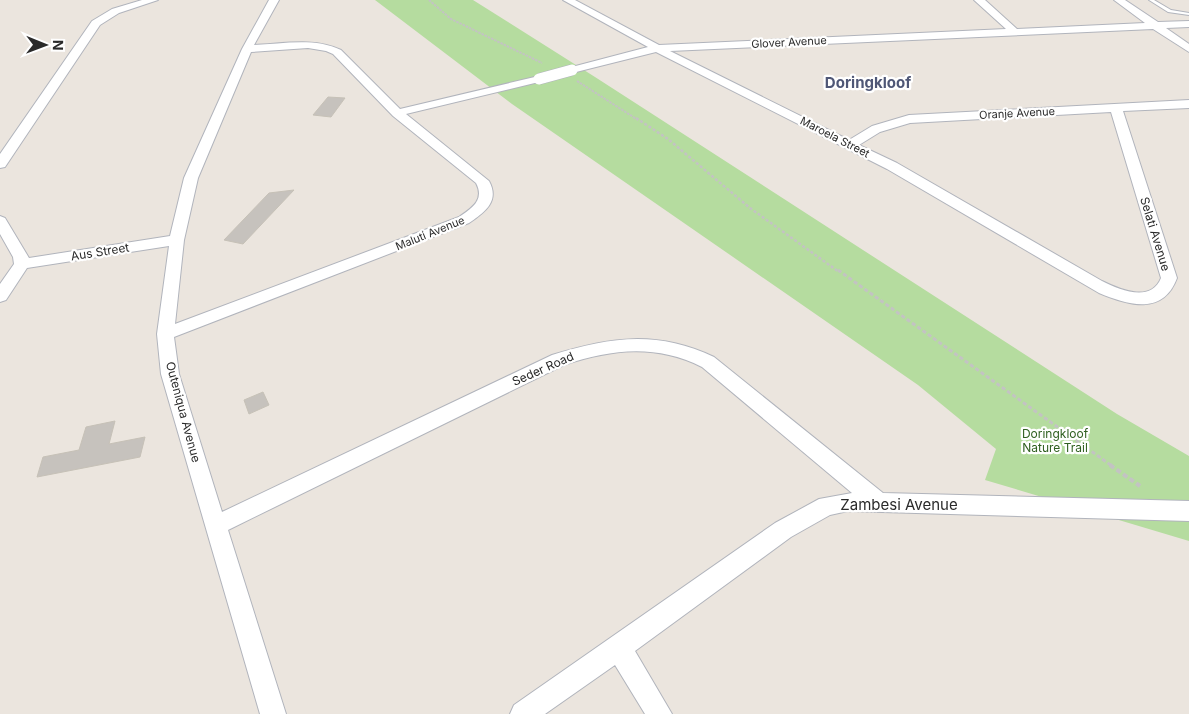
<svg xmlns="http://www.w3.org/2000/svg" width="1189" height="714" viewBox="0 0 1189 714" font-family="Inter,sans-serif">
	<rect width="100%" height="100%" fill="#ebe5de"/>
	<path fill="#b5dc9f" d="M 375,0 L 473,0 L 595,77 L 1117,414 L 1189,456 L 1189,541 L 985,480 L 996,449 L 918,385 L 512,104 Z"/>
	<g fill="#c6c2bd" stroke="#c6c1b7">
		<path d="M 328,97 L 345,98 L 331,117 L 313,115 Z"/>
		<path d="M 294,190 L 243,244 L 224,240 L 269,193 Z"/>
		<path d="M 263,392 L 269,405 L 249,414 L 244,400 Z"/>
		<path d="M 115,421 L 109,444 L 145,437 L 140,457 L 37,477 L 43,457 L 79,450 L 86,427 Z"/>
	</g>
	<g fill="none" stroke-linecap="round" stroke-linejoin="round">
		<defs>
			<path id="service" d="M 1149,0 L 1154,0 L 1171,10 L 1189,13 L 1189,15 L 1168,12 Z"/>
			<g id="minor">
				<path d="M 142,0 L 158,0 L 119,13 L 100,25 L 5,167 L 0,168 L 0,154 L 92,21 L 112,9 Z"/>
				<path d="M 269,0 L 279,0 L 254,45 C 282,44 315,37 341,50 L 400,109 L 539,76 L 545,79 L 543,81 L 406,114 L 489,181 C 500,201 485,212 469,223 L 174,337 L 179,374 L 222,512 L 552,355 C 610,337 657,330 714,357 L 883,493 L 1189,501 L 1189,521 L 848,511 L 830,515 L 791,537 L 635,651 L 672,714 L 645,714 L 615,665 L 545,714 L 510,714 L 514,705 L 775,523 L 819,499 L 852,493 L 702,367 C 656,344 612,349 564,365 L 228,530 L 286,714 L 260,714 L 161,374 L 157,334 L 169,246 L 27,268 L 6,300 L 0,302 L 0,284 L 14,264 L 13,257 L 0,234 L 0,216 L 5,218 L 29,258 L 170,236 L 184,178 L 242,49 ZM 308,48 L 326,51 L 333,54 L 393,116 L 476,183 C 485,200 472,208 459,217 L 175,324 L 184,240 L 198,178 L 251,52 Z"/>
				<path d="M 563,0 L 575,0 L 659,45 L 1006,29 L 974,0 L 985,0 L 1017,29 L 1145,23 L 1114,0 L 1125,0 L 1158,22 L 1189,21 L 1189,27 L 1166,28 L 1189,44 L 1189,52 L 1153,29 L 670,51 L 849,140 L 872,126 L 909,115 L 1189,100 L 1189,108 L 1123,111 L 1177,278 C 1163,316 1128,305 1099,293 L 887,169 L 656,52 L 572,73 L 568,72 L 566,70 L 568,68 L 648,47 ZM 1111,112 L 1161,278 C 1151,303 1120,290 1102,281 L 897,163 L 859,145 L 880,132 L 910,123 Z"/>
			</g>
		</defs>
		<use href="#service" stroke="#b1b4bc" stroke-width="2"/>
		<use href="#minor" stroke="#b1b4bc" stroke-width="2"/>
		<g stroke="#c3c3c3" stroke-width="2" stroke-dasharray="2.5 1" stroke-linecap="butt">
			<path d="M 429,0 L 451,19 L 542,63"/>
			<path d="M 577,81 L 638,120"/>
		</g>
		<path stroke="#c3c3c3" stroke-width="2.5" stroke-dasharray="3 2" stroke-linecap="butt" d="M 636,118 L 668,139 L 750,208 L 839,272"/>
		<path stroke="#c3c3c3" stroke-width="3" stroke-dasharray="4 2.5" stroke-linecap="butt" d="M 838,270 L 1112,466"/>
		<path stroke="#c3c3c3" stroke-width="4" stroke-dasharray="5 3" stroke-linecap="butt" d="M 1110,465 L 1140,486"/>
		<use href="#service" fill="#fff" fill-rule="evenodd"/>
		<use href="#minor" fill="#fff" fill-rule="evenodd"/>
		<defs>
			<path id="minor-bridge" d="M 539,79 L 572,70"/>
		</defs>
		<use href="#minor-bridge" stroke="#b1b4bc" stroke-width="12" stroke-linecap="butt"/>
		<use href="#minor-bridge" stroke="#fff" stroke-width="11"/>
	</g>
	<g text-anchor="middle" stroke-width="4.5" stroke-linejoin="round" paint-order="stroke">
		<g font-size="11" fill="#2a2a2a" stroke="#fff">
			<text transform="translate(789 42) rotate(-3)" y="4">Glover Avenue</text>
			<text transform="translate(1017 113) rotate(-3)" y="4">Oranje Avenue</text>
			<text transform="translate(835 137) rotate(27)" y="4">Maroela Street</text>
			<text transform="translate(430 233) rotate(-22)" y="4">Maluti Avenue</text>
		</g>
		<g font-size="12" fill="#2a2a2a" stroke="#fff">
			<text transform="translate(1155 234) rotate(73)" y="4">Selati Avenue</text>
			<text transform="translate(100 252) rotate(-9)" y="4">Aus Street</text>
			<text transform="translate(543 369) rotate(-24)" y="4">Seder Road</text>
			<text transform="translate(183 412) rotate(75)" y="4">Outeniqua Avenue</text>
		</g>
		<g font-size="12" fill="#306021" stroke="#fff">
			<text x="1055" y="438">Doringkloof<tspan x="1055" dy="14">Nature Trail</tspan></text>
		</g>
		<g font-size="15" font-weight="bold" fill="#4f5776" stroke="#fff">
			<text x="868" y="88">Doringkloof</text>
		</g>
		<g font-size="15" fill="#2a2a2a" stroke="#fff">
			<text x="899" y="510">Zambesi Avenue</text>
		</g>
	</g>
	<g transform="translate(45 45) rotate(91)" stroke="#ffffff" stroke-width="4" paint-order="stroke">
	<path d="M0-4L9 19L0 12L-9 19Z" fill="#2a2a2a"/>
	<text y="-8" font-size="14" font-weight="bold" text-anchor="middle" fill="#2a2a2a">N</text>
	</g>
</svg>
